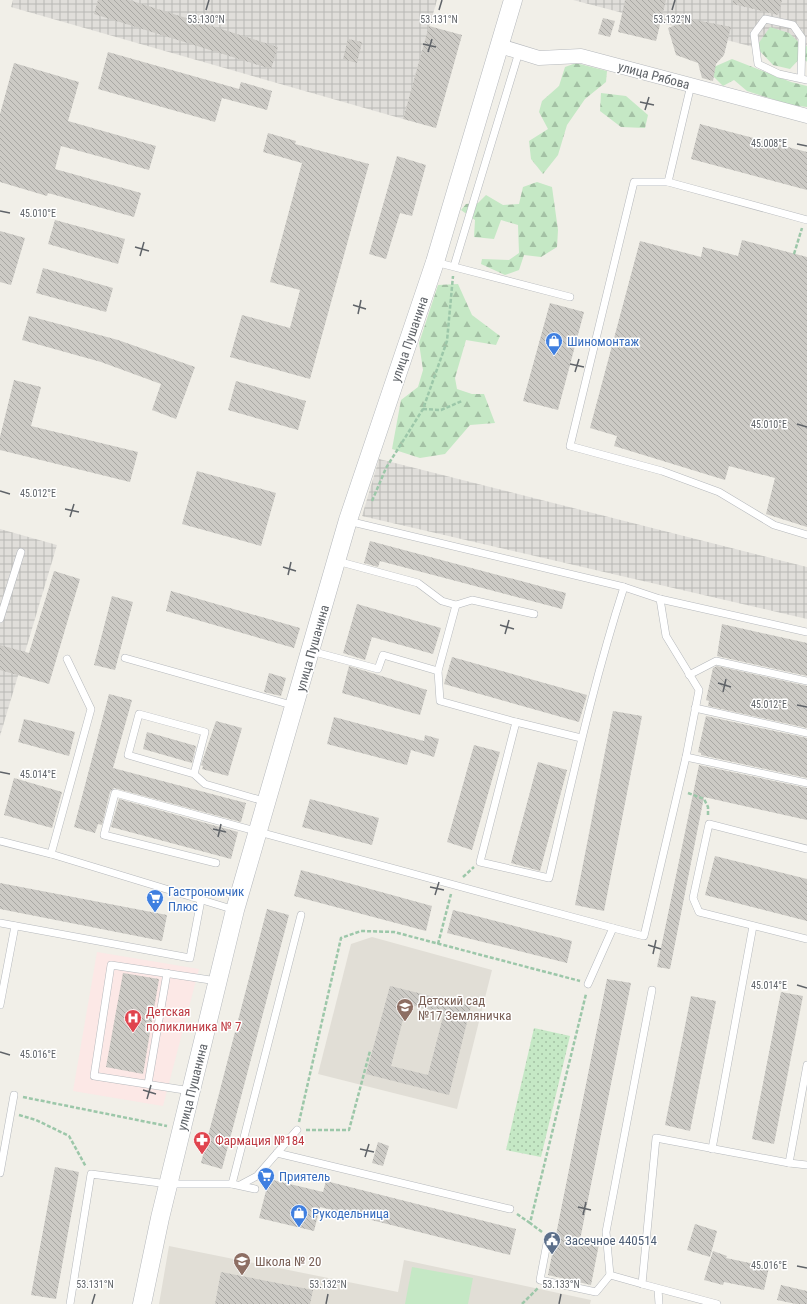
<svg xmlns="http://www.w3.org/2000/svg" width="807" height="1304" viewBox="0 0 807 1304" font-family="'Roboto Condensed',sans-serif">
	<defs>
		<pattern id="industrial-grid" width="8" height="8" patternUnits="userSpaceOnUse"><rect width="8" height="8" fill="#e0deda"/><path d="M0 4h8M4 0v8" fill="none" stroke="#b9b8b5"/></pattern>
		<pattern id="forest-firs" width="22" height="20" patternUnits="userSpaceOnUse"><rect width="22" height="20" fill="#c5e8c5"/><path d="M5 1l3.5 6h-7zM16 11l3.5 6h-7z" fill="#a3c0a4"/></pattern>
		<pattern id="park-dots" width="8" height="8" patternUnits="userSpaceOnUse"><rect width="8" height="8" fill="#c5e8c5"/><path d="M2 2h.1M6 6h.1" fill="none" stroke="#a3c0a4" stroke-width="1.8" stroke-linecap="round"/></pattern>
		<pattern id="building-back-hatch" width="6" height="6" patternUnits="userSpaceOnUse"><rect width="6" height="6" fill="#cccac5"/><path d="M-1 5l2 2M0 0l6 6M5-1l2 2" fill="none" stroke="#a9a8a4"/></pattern>
	</defs>
	<rect width="100%" height="100%" fill="#f1efe8"/>
	<g fill="url(#industrial-grid)">
		<path d="M 13,0 L 437,0 L 403,119 L 11,7 Z"/>
		<path d="M 573,0 L 807,0 L 807,61 Z"/>
		<path d="M 379,459 L 807,567 L 807,619 L 362,516 Z"/>
		<path d="M 0,529 L 57,545 L 0,736 Z"/>
	</g>
	<g fill="#e1ded6">
		<path d="M 372,937 L 492,970 L 457,1109 L 318,1074 L 351,944 Z"/>
		<path d="M 169,1246 L 398,1292 L 404,1260 L 591,1300 L 590,1304 L 159,1304 Z"/>
	</g>
	<path fill="#fce8e6" d="M 97,952 L 199,969 L 163,1106 L 73,1091 Z"/>
	<path fill="#c5e8c5" d="M 412,1267 L 473,1278 L 468,1304 L 405,1304 Z"/>
	<g fill="url(#forest-firs)">
		<path d="M 770,27 L 789,33 L 804,47 L 807,46 L 807,62 L 802,56 L 790,69 L 773,65 L 756,47 Z"/>
		<path d="M 732,59 L 791,82 L 807,86 L 807,107 L 791,105 L 747,91 L 734,80 L 723,86 L 707,70 Z"/>
		<path d="M 576,63 L 607,71 L 606,82 L 585,99 L 567,125 L 558,155 L 543,174 L 531,159 L 529,141 L 548,129 L 539,112 L 542,101 L 559,86 L 565,67 Z"/>
		<path d="M 601,93 L 626,96 L 648,115 L 645,128 L 621,127 L 600,111 Z"/>
		<path d="M 537,182 L 552,187 L 558,230 L 557,247 L 541,257 L 524,255 L 519,270 L 505,275 L 481,264 L 482,259 L 509,260 L 519,253 L 518,225 L 501,220 L 494,239 L 474,237 L 475,220 L 461,210 L 466,204 L 478,203 L 486,195 L 503,205 L 519,204 L 523,187 Z"/>
		<path d="M 458,284 L 472,315 L 500,336 L 496,345 L 466,340 L 455,378 L 457,389 L 472,394 L 484,394 L 495,423 L 470,425 L 445,454 L 420,458 L 392,449 L 401,400 L 418,387 L 423,370 L 419,343 L 438,285 Z"/>
	</g>
	<path fill="url(#park-dots)" d="M 534,1028 L 570,1036 L 541,1157 L 506,1150 Z"/>
	<g fill="url(#building-back-hatch)" fill-rule="evenodd">
		<path d="M 98,0 L 129,0 L 278,47 L 271,69 L 94,14 Z"/>
		<path d="M 625,0 L 666,0 L 656,41 L 618,32 Z"/>
		<path d="M 733,0 L 782,0 L 778,15 L 733,4 Z"/>
		<path d="M 603,18 L 615,21 L 610,37 L 598,34 Z"/>
		<path d="M 691,19 L 731,27 L 724,55 L 716,64 L 713,81 L 702,78 L 698,63 L 676,55 L 668,28 Z"/>
		<path d="M 429,26 L 462,35 L 436,128 L 403,119 Z"/>
		<path d="M 348,39 L 362,42 L 357,63 L 343,59 Z"/>
		<path d="M 108,52 L 239,89 L 241,82 L 272,91 L 267,110 L 222,98 L 215,122 L 98,89 Z"/>
		<path d="M 14,63 L 79,82 L 68,121 L 156,146 L 149,170 L 61,146 L 55,169 L 141,193 L 134,217 L 48,193 L 47,196 L 0,182 L 0,114 Z"/>
		<path d="M 700,124 L 807,152 L 807,190 L 691,159 Z"/>
		<path d="M 268,133 L 296,141 L 295,144 L 369,164 L 310,379 L 230,357 L 242,315 L 290,328 L 300,290 L 270,282 L 302,163 L 263,152 Z"/>
		<path d="M 397,156 L 426,165 L 412,216 L 400,213 L 386,259 L 369,254 Z"/>
		<path d="M 55,220 L 125,239 L 118,264 L 48,244 Z"/>
		<path d="M 0,231 L 25,238 L 11,285 L 0,282 Z"/>
		<path d="M 742,240 L 807,257 L 807,527 L 766,514 L 775,478 L 729,466 L 725,480 L 614,446 L 617,436 L 590,428 L 640,241 L 701,257 L 703,247 L 738,256 Z"/>
		<path d="M 43,268 L 113,288 L 106,312 L 36,293 Z"/>
		<path d="M 550,303 L 584,312 L 558,410 L 523,401 Z"/>
		<path d="M 29,316 L 118,340 L 195,367 L 176,419 L 152,410 L 161,384 L 101,362 L 22,340 Z"/>
		<path d="M 14,380 L 41,387 L 31,426 L 138,452 L 130,482 L 0,450 L 0,437 Z"/>
		<path d="M 236,381 L 306,401 L 298,430 L 228,410 Z"/>
		<path d="M 197,471 L 276,493 L 261,546 L 182,524 Z"/>
		<path d="M 370,541 L 566,593 L 562,609 L 380,561 L 378,567 L 364,563 Z"/>
		<path d="M 54,571 L 80,579 L 49,684 L 0,670 L 0,645 L 29,653 Z"/>
		<path d="M 171,591 L 300,628 L 294,648 L 166,611 Z"/>
		<path d="M 112,596 L 133,602 L 115,670 L 94,665 Z"/>
		<path d="M 357,604 L 441,628 L 433,654 L 372,637 L 365,660 L 343,653 Z"/>
		<path d="M 722,624 L 807,643 L 807,676 L 717,656 Z"/>
		<path d="M 452,657 L 587,695 L 579,722 L 444,684 Z"/>
		<path d="M 349,666 L 427,690 L 420,715 L 342,693 Z"/>
		<path d="M 717,666 L 807,686 L 807,728 L 708,706 L 709,701 L 706,700 L 713,668 Z"/>
		<path d="M 269,673 L 286,678 L 281,696 L 264,692 Z"/>
		<path d="M 109,694 L 132,700 L 113,768 L 246,803 L 241,822 L 114,788 L 110,792 L 102,825 L 98,824 L 95,833 L 74,827 Z"/>
		<path d="M 613,711 L 642,716 L 604,911 L 575,905 Z"/>
		<path d="M 706,716 L 807,738 L 807,778 L 701,755 L 701,753 L 698,752 Z"/>
		<path d="M 334,717 L 424,741 L 425,735 L 439,739 L 434,757 L 411,750 L 407,765 L 327,744 Z"/>
		<path d="M 24,719 L 75,732 L 69,756 L 18,742 Z"/>
		<path d="M 216,721 L 242,728 L 228,776 L 202,769 L 203,766 L 201,765 Z"/>
		<path d="M 147,732 L 196,746 L 192,763 L 143,749 Z"/>
		<path d="M 474,745 L 500,752 L 472,850 L 447,842 Z"/>
		<path d="M 538,762 L 567,770 L 540,871 L 511,863 Z"/>
		<path d="M 699,765 L 807,788 L 807,820 L 704,797 L 670,969 L 657,967 Z"/>
		<path d="M 14,778 L 62,792 L 52,828 L 4,815 Z"/>
		<path d="M 119,799 L 238,832 L 231,859 L 111,827 Z"/>
		<path d="M 310,799 L 379,818 L 372,845 L 302,827 Z"/>
		<path d="M 715,856 L 807,879 L 807,921 L 705,895 Z"/>
		<path d="M 301,870 L 432,906 L 426,931 L 294,896 Z"/>
		<path d="M 0,883 L 167,915 L 162,941 L 0,909 Z"/>
		<path d="M 267,909 L 289,915 L 222,1169 L 201,1163 Z"/>
		<path d="M 453,910 L 572,941 L 567,963 L 447,933 Z"/>
		<path d="M 123,973 L 159,979 L 143,1074 L 106,1067 Z"/>
		<path d="M 607,979 L 631,983 L 580,1240 L 599,1244 L 591,1285 L 548,1275 Z"/>
		<path d="M 390,986 L 471,1006 L 449,1095 L 366,1074 ZM 407,1004 L 444,1013 L 428,1075 L 391,1066 Z"/>
		<path d="M 781,992 L 803,996 L 774,1144 L 752,1139 Z"/>
		<path d="M 691,996 L 716,1001 L 690,1131 L 665,1125 Z"/>
		<path d="M 378,1142 L 389,1146 L 383,1166 L 372,1163 Z"/>
		<path d="M 55,1167 L 79,1172 L 56,1299 L 31,1295 Z"/>
		<path d="M 269,1179 L 323,1192 L 326,1181 L 516,1229 L 510,1255 L 320,1207 L 314,1231 L 259,1218 Z"/>
		<path d="M 695,1224 L 717,1231 L 710,1257 L 687,1250 Z"/>
		<path d="M 713,1251 L 727,1256 L 726,1258 L 769,1267 L 764,1290 L 724,1282 L 723,1285 L 704,1280 Z"/>
		<path d="M 221,1272 L 313,1290 L 310,1304 L 215,1304 Z"/>
		<path d="M 781,1285 L 807,1291 L 807,1304 L 796,1304 L 777,1300 Z"/>
	</g>
	<g fill="none" stroke-linecap="round" stroke-linejoin="round">
		<defs>
			<g id="service">
				<path d="M 801,78 L 802,38 L 793,25 L 765,19 L 754,34 L 758,64 L 779,74 L 807,80"/>
				<path d="M 691,85 L 668,182 L 807,220"/>
				<path d="M 668,182 L 634,182 L 570,446 L 662,471 L 719,492 L 774,525 L 807,535"/>
				<path d="M 435,262 L 570,297"/>
				<path d="M 454,266 L 519,52"/>
				<path d="M 348,521 L 624,587 L 660,599 L 807,632"/>
				<path d="M 337,561 L 418,583 L 442,601 L 456,605 L 472,600 L 534,614"/>
				<path d="M 0,619 L 21,552"/>
				<path d="M 311,651 L 378,669 L 383,655 L 438,671 L 456,605"/>
				<path d="M 125,658 L 295,706"/>
				<path d="M 438,671 L 440,701 L 516,722"/>
				<path d="M 689,675 L 716,661 L 807,681"/>
				<path d="M 695,708 L 807,733"/>
				<path d="M 581,738 L 516,722 L 480,862 L 549,878 C 572,781 593,683 624,587"/>
				<path d="M 686,757 L 807,783"/>
				<path d="M 194,774 L 205,732 L 139,714 L 128,755 L 194,774 L 205,784 L 267,802"/>
				<path d="M 0,841 L 51,854 L 235,910"/>
				<path d="M 807,849 L 709,824 L 693,898 L 699,912 L 807,939"/>
				<path d="M 51,854 L 91,709 L 67,659"/>
				<path d="M 216,863 L 104,835 L 115,793 L 613,928"/>
				<path d="M 0,923 L 190,958 L 201,900"/>
				<path d="M 588,984 L 613,928 L 644,936 L 686,757 L 699,690 L 666,636 L 660,599"/>
				<path d="M 0,1005 L 15,926"/>
				<path d="M 148,1084 L 167,973"/>
				<path d="M 191,1091 L 94,1076 L 111,965 L 217,981"/>
				<path d="M 712,1149 L 753,926"/>
				<path d="M 277,1153 L 510,1209"/>
				<path d="M 789,1163 L 807,1065"/>
				<path d="M 0,1173 L 14,1095"/>
				<path d="M 232,1184 L 301,915"/>
				<path d="M 240,1185 L 257,1176 L 297,1130"/>
				<path d="M 548,1238 L 540,1280 L 596,1292 L 610,1275"/>
				<path d="M 642,1284 L 610,1275 L 606,1232 L 652,990"/>
				<path d="M 658,1289 L 659,1304"/>
				<path d="M 70,1304 L 91,1174 L 168,1184 L 232,1184 L 255,1189"/>
				<path d="M 717,1304 L 642,1284 L 656,1138 L 789,1163 L 807,1165"/>
			</g>
			<path id="minor" d="M 500,46 L 539,58 L 581,56 L 807,116"/>
			<path id="tertiary" d="M 142,1304 L 160,1218 L 235,910 L 348,520 L 435,262 L 513,0"/>
		</defs>
		<use href="#service" stroke="#b5b8bc" stroke-width="8"/>
		<use href="#minor" stroke="#b5b8bc" stroke-width="15"/>
		<use href="#tertiary" stroke="#b5b8bc" stroke-width="19"/>
		<g stroke="#9cc7a9" stroke-width="2.5" stroke-dasharray="4 2" stroke-linecap="butt">
			<path d="M 794,254 L 802,228"/>
			<path d="M 423,409 L 441,410 L 462,401"/>
			<path d="M 372,501 L 386,468 L 423,409 L 447,341 L 453,276"/>
			<path d="M 688,793 L 704,799 L 708,807 L 708,816"/>
			<path d="M 463,877 L 474,867"/>
			<path d="M 438,944 L 451,894"/>
			<path d="M 23,1097 L 167,1126"/>
			<path d="M 19,1115 L 36,1120 L 69,1136 L 86,1167"/>
			<path d="M 299,1122 L 341,938 L 361,931 L 394,932 L 580,981"/>
			<path d="M 306,1130 L 349,1130 L 370,1051"/>
			<path d="M 517,1214 L 530,1223"/>
			<path d="M 542,1232 L 530,1223 L 586,994"/>
			<path d="M 522,1304 L 538,1288"/>
		</g>
		<use href="#service" stroke="#fff" stroke-width="7"/>
		<use href="#minor" stroke="#fff" stroke-width="14"/>
		<use href="#tertiary" stroke="#fff" stroke-width="18"/>
	</g>
	<path fill="none" stroke="#5f6368" stroke-width="1.5" d="M 206,10 L 209,0M 439,10 L 442,0M 672,10 L 675,0M 423,44 L 436,47M 428,52 L 432,39M 640,102 L 654,105M 645,110 L 649,97M 797,144 L 807,146M 0,211 L 10,213M 135,247 L 149,251M 140,256 L 144,242M 353,305 L 366,309M 358,314 L 361,300M 570,364 L 584,367M 575,372 L 579,359M 797,424 L 807,427M 0,491 L 10,494M 65,509 L 79,512M 70,517 L 74,504M 283,567 L 296,571M 288,575 L 291,562M 500,625 L 514,629M 505,634 L 509,620M 718,683 L 731,687M 723,692 L 726,679M 797,705 L 807,707M 0,772 L 10,774M 213,829 L 226,832M 218,837 L 221,824M 430,887 L 444,890M 435,895 L 439,882M 648,945 L 661,949M 653,954 L 656,940M 797,985 L 807,988M 0,1052 L 10,1055M 143,1090 L 156,1094M 147,1099 L 151,1085M 360,1149 L 374,1152M 365,1157 L 369,1144M 578,1207 L 591,1210M 583,1215 L 586,1202M 797,1266 L 807,1268M 92,1304 L 95,1294M 326,1304 L 328,1294M 559,1304 L 561,1294"/>
	<defs>
		<symbol id="shop-pin" viewBox="-11 -11 22 30"><path d="M0 17L-7.5 6A9.5 9.5 0 1 1 7.5 6Z" fill="#3f7fe0" stroke="#fff"/><path d="M-5-2.5h2.3a2.7 3.5 0 0 1 5.4 0H5L5.5 6h-11ZM-1.5-2.5h3a1.5 2.3 0 0 0-3 0Z" fill="#fff"/></symbol>
		<symbol id="supermarket-pin" viewBox="-11 -11 22 30"><path d="M0 17L-7.5 6A9.5 9.5 0 1 1 7.5 6Z" fill="#3f7fe0" stroke="#fff"/><path d="M-6-5.5h2.5l.6 2H6L4.5 2H-2.5L-4.4-4H-6ZM-1.5 3.2a1.3 1.3 0 1 0 .1 0ZM3 3.2a1.3 1.3 0 1 0 .1 0Z" fill="#fff"/></symbol>
		<symbol id="school-pin" viewBox="-11 -11 22 30"><path d="M0 17L-7.5 6A9.5 9.5 0 1 1 7.5 6Z" fill="#8d6e63" stroke="#fff"/><path d="M0-5L7-2L0 1L-7-2ZM-4 1L0 2.5L4 1V4Q0 6-4 4Z" fill="#fff"/></symbol>
		<symbol id="hospital-pin" viewBox="-11 -11 22 30"><path d="M0 17L-7.5 6A9.5 9.5 0 1 1 7.5 6Z" fill="#e0444e" stroke="#fff"/><path d="M-5-5h3v3.5h4V-5h3V5h-3V1.5h-4V5h-3Z" fill="#fff"/></symbol>
		<symbol id="pharmacy-pin" viewBox="-11 -11 22 30"><path d="M0 17L-7.5 6A9.5 9.5 0 1 1 7.5 6Z" fill="#e0444e" stroke="#fff"/><path d="M-2-6h4v4h4v4h-4v4h-4v-4h-4v-4h4Z" fill="#fff"/></symbol>
		<symbol id="civic-pin" viewBox="-11 -11 22 30"><path d="M0 17L-7.5 6A9.5 9.5 0 1 1 7.5 6Z" fill="#5c6f8a" stroke="#fff"/><path d="M-.6-6.5H3V-4.5H.6V-3L4-1V1h2V6H-6V1h2V-1L-.6-3ZM-1.2 2.5V6h2.4V2.5Z" fill="#fff"/></symbol>
	</defs>
	<g fill-rule="evenodd">
		<use href="#shop-pin" x="544" y="331" width="20" height="27"/>
		<use href="#supermarket-pin" x="145" y="888" width="20" height="27"/>
		<use href="#school-pin" x="395" y="997" width="20" height="27"/>
		<use href="#hospital-pin" x="123" y="1008" width="20" height="27"/>
		<use href="#pharmacy-pin" x="192" y="1130" width="20" height="27"/>
		<use href="#supermarket-pin" x="256" y="1166" width="20" height="27"/>
		<use href="#shop-pin" x="289" y="1203" width="20" height="27"/>
		<use href="#civic-pin" x="542" y="1230" width="20" height="27"/>
		<use href="#school-pin" x="232" y="1251" width="20" height="27"/>
	</g>
	<g text-anchor="middle" stroke-width="3" stroke-linejoin="round" paint-order="stroke">
		<g font-size="13" fill="#5f6368" stroke="#fff">
			<text transform="translate(654 75) rotate(15)" y="5">улица Рябова</text>
			<text transform="translate(409 339) rotate(-71)" y="5">улица Пушанина</text>
			<text transform="translate(312 648) rotate(-74)" y="5">улица Пушанина</text>
			<text transform="translate(192 1087) rotate(-76)" y="5">улица Пушанина</text>
		</g>
		<g font-size="13" fill="#366cbe" stroke="#fff" text-anchor="start">
			<text x="567" y="346">Шиномонтаж</text>
			<text x="168" y="896">Гастрономчик<tspan x="168" dy="15">Плюс</tspan></text>
			<text x="279" y="1181">Приятель</text>
			<text x="312" y="1218">Рукодельница</text>
		</g>
		<g font-size="13" fill="#785e54" stroke="#fff" text-anchor="start">
			<text x="418" y="1005">Детский сад<tspan x="418" dy="15">№17 Земляничка</tspan></text>
			<text x="255" y="1266">Школа № 20</text>
		</g>
		<g font-size="13" fill="#be3a42" stroke="#fff" text-anchor="start">
			<text x="146" y="1016">Детская<tspan x="146" dy="15">поликлиника № 7</tspan></text>
			<text x="215" y="1145">Фармация №184</text>
		</g>
		<g font-size="13" fill="#4e5e75" stroke="#fff" text-anchor="start">
			<text x="565" y="1245">Засечное 440514</text>
		</g>
	</g>
	<g font-size="10" text-anchor="middle" fill="#5f6368" stroke="#fff" stroke-width="3" stroke-linejoin="round" paint-order="stroke">
		<text x="206" y="23">53.130°N</text>
		<text x="439" y="23">53.131°N</text>
		<text x="672" y="23">53.132°N</text>
		<text x="769" y="147">45.008°E</text>
		<text x="38" y="217">45.010°E</text>
		<text x="769" y="428">45.010°E</text>
		<text x="38" y="497">45.012°E</text>
		<text x="769" y="708">45.012°E</text>
		<text x="38" y="778">45.014°E</text>
		<text x="769" y="989">45.014°E</text>
		<text x="38" y="1058">45.016°E</text>
		<text x="769" y="1269">45.016°E</text>
		<text x="95" y="1288">53.131°N</text>
		<text x="328" y="1288">53.132°N</text>
		<text x="561" y="1288">53.133°N</text>
	</g>
</svg>
